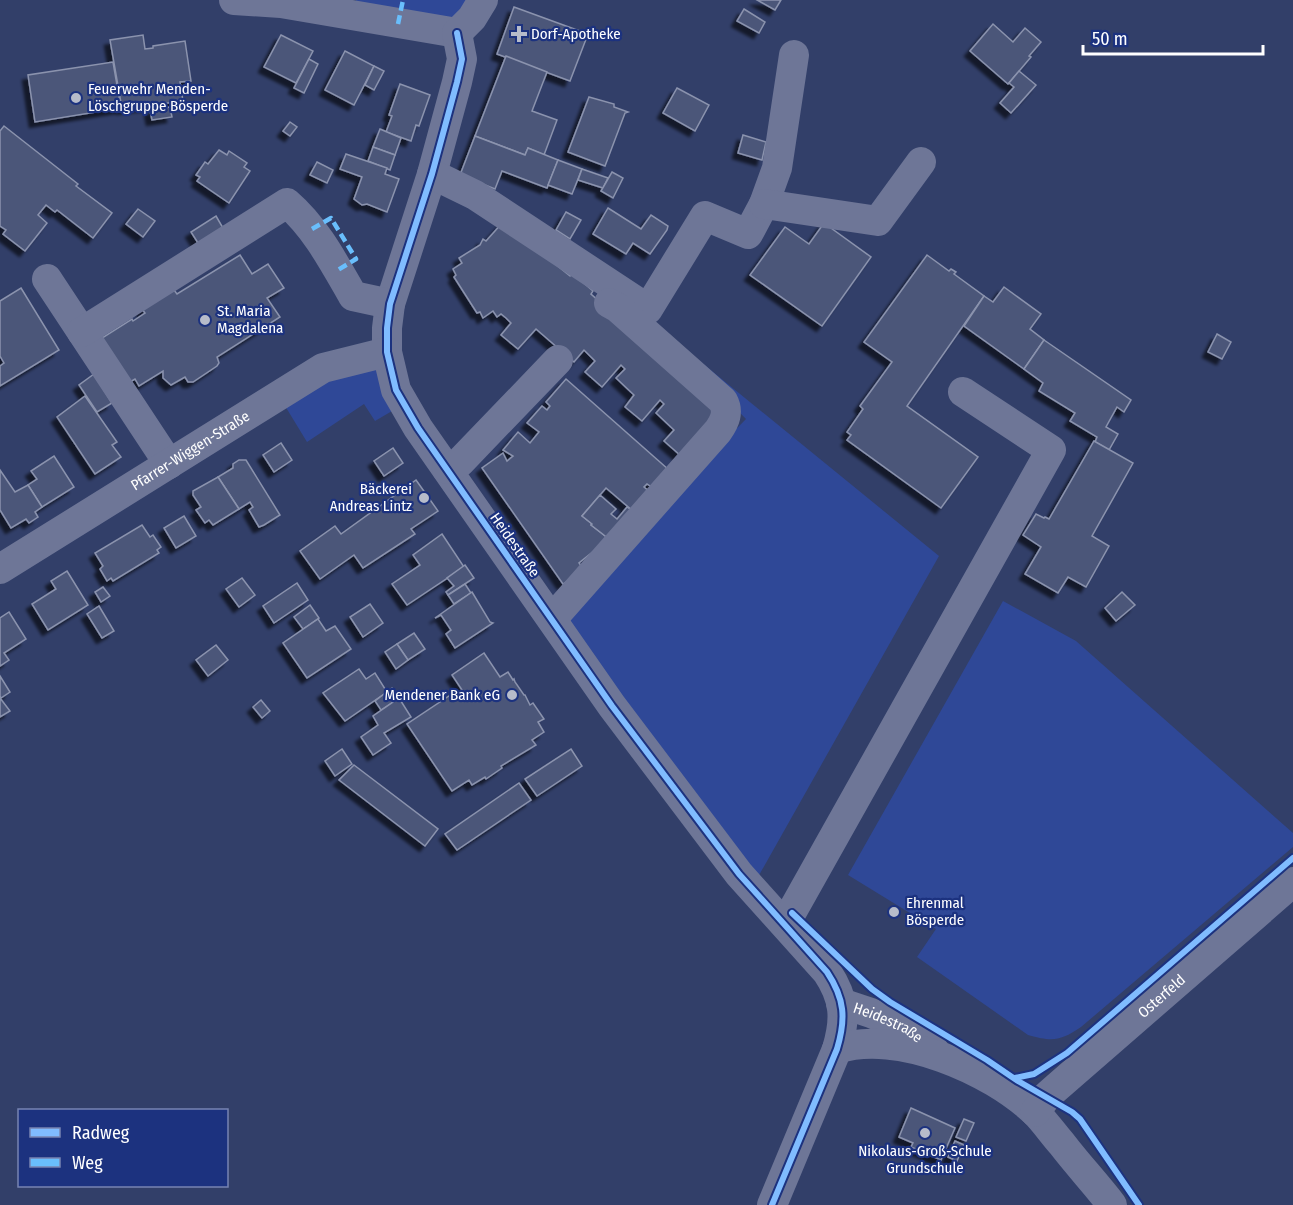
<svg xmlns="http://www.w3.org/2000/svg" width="1293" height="1205" viewBox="0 0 1293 1205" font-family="'Fira Sans Condensed',sans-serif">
	<defs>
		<filter id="shadow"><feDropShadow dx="-5.5" dy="5.5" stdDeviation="1.5" flood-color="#0009"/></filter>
	</defs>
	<rect width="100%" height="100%" fill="#323f69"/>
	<g fill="#2f4897">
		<path d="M 356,0 L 470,0 L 452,19 L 354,16 Z"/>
		<path d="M 648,319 L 939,556 L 758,877 L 557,612 L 746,419 Z"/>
		<path d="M 387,352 L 404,404 L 375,421 L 364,404 L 307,442 L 279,396 Z"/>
		<path d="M 1003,601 L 1076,641 L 1293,833 L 1293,847 L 1081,1027 C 1060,1041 1053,1042 1028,1035 L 917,957 L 936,929 L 848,875 Z"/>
	</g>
	<g fill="#4c5779" stroke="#8b93ae" stroke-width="1.5" filter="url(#shadow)">
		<path d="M 757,0 L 781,0 L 775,10 Z"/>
		<path d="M 514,7 L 588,34 L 570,81 L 497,54 Z"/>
		<path d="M 744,9 L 765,22 L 759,33 L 737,21 Z"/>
		<path d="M 993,24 L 1013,42 L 1025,28 L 1041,42 L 1029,56 L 1031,57 L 1008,84 L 970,51 Z"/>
		<path d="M 143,35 L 145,49 L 153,48 L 153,46 L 185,41 L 191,81 L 180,82 L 183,101 L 122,109 L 110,40 Z"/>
		<path d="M 281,35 L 313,51 L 296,83 L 264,67 Z"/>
		<path d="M 345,51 L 374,66 L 354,105 L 325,90 Z"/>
		<path d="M 506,56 L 547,72 L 532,111 L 557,120 L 544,155 L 528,148 L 525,155 L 475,136 Z"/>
		<path d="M 309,59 L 318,64 L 304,93 L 294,88 Z"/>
		<path d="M 113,62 L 121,108 L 35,122 L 28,75 Z"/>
		<path d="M 374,66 L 384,71 L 374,90 L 365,85 Z"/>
		<path d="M 1019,71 L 1036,85 L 1011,113 L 1000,103 L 1014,87 L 1009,83 Z"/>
		<path d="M 400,84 L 430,95 L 419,126 L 416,125 L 411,141 L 386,132 L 392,116 L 389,115 Z"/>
		<path d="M 677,88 L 709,105 L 695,131 L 663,113 Z"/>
		<path d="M 589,97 L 614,104 L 614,107 L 628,112 L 625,113 L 605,166 L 568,152 Z"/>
		<path d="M 170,107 L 172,117 L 152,120 L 150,110 Z"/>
		<path d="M 290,122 L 297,127 L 290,136 L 283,131 Z"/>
		<path d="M 4,126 L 78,184 L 76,186 L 112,213 L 93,238 L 57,210 L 55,212 L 46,205 L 38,215 L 47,223 L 25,251 L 3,234 L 6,230 L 0,226 L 0,131 Z"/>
		<path d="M 380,129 L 401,138 L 395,155 L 373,147 Z"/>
		<path d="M 743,135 L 766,142 L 762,160 L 738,153 Z"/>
		<path d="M 475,136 L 525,155 L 528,148 L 558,160 L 547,188 L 502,171 L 495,189 L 460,175 Z"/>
		<path d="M 373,147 L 395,155 L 390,170 L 368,161 Z"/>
		<path d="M 219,150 L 227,155 L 229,151 L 247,163 L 244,167 L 250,171 L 229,203 L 197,181 L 200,177 L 196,175 L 205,162 L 208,164 Z"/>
		<path d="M 346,154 L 387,168 L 385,174 L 399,179 L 387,212 L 367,204 L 362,205 L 354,199 L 362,177 L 340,169 Z"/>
		<path d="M 558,160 L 582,169 L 572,194 L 548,185 Z"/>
		<path d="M 317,162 L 333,170 L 327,183 L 310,175 Z"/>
		<path d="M 582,169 L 608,178 L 603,188 L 578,180 Z"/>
		<path d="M 612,172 L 623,178 L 613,198 L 601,191 Z"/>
		<path d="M 608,208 L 641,229 L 651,215 L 668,226 L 667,230 L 650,254 L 633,243 L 626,254 L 593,234 Z"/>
		<path d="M 138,209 L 155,221 L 143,237 L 126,224 Z"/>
		<path d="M 566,212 L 581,220 L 570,239 L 556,230 Z"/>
		<path d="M 216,216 L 223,228 L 198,243 L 191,232 Z"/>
		<path d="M 503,222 L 570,276 L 572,273 L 593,291 L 591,294 L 721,408 L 681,456 L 664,441 L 674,430 L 656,413 L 664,404 L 660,400 L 642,421 L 625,407 L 634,395 L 616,378 L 625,369 L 621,365 L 602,387 L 585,372 L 595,361 L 584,350 L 574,362 L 536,329 L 518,349 L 501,335 L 511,323 L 506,318 L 501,314 L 497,317 L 493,311 L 483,318 L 480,312 L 477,313 L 454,277 L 456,275 L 453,269 L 462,263 L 459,258 L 480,245 L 483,239 L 486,241 Z"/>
		<path d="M 824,223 L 871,257 L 822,326 L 750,275 L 785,227 L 809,244 Z"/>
		<path d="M 240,255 L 252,274 L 268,264 L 284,288 L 267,298 L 280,317 L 217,357 L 219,363 L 217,366 L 193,382 L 188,382 L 185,377 L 171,385 L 163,378 L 163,371 L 139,386 L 135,379 L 130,382 L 102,338 L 132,319 L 133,321 L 145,313 L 142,309 L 174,290 L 177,294 Z"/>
		<path d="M 927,255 L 949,271 L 951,269 L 956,272 L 954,274 L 984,296 L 907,406 L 978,457 L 941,508 L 847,440 L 851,435 L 847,432 L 863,409 L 860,406 L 892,362 L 864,342 Z"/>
		<path d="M 1004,287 L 1041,314 L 1030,329 L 1044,340 L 1024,369 L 964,326 L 984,296 L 993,302 Z"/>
		<path d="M 21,288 L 59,350 L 0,386 L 0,366 L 4,363 L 0,356 L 0,301 Z"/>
		<path d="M 1217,334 L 1231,342 L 1222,359 L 1208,352 Z"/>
		<path d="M 1044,340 L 1131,400 L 1124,412 L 1117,407 L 1106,427 L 1118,434 L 1109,450 L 1095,442 L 1097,437 L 1070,421 L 1075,413 L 1039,391 L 1043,383 L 1024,369 Z"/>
		<path d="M 94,374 L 112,403 L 97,412 L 79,385 Z"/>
		<path d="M 566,379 L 669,470 L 653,488 L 647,484 L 644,487 L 650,492 L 633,511 L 606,488 L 582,516 L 592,524 L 591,525 L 609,539 L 579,563 L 584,570 L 563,584 L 482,468 L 503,453 L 507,461 L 513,456 L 503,450 L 518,432 L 530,443 L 539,432 L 527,423 L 542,406 L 547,410 L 550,406 L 546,402 Z"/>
		<path d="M 85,396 L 117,442 L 112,445 L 121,457 L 95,474 L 57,417 Z"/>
		<path d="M 1094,441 L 1133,463 L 1092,536 L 1109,546 L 1086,587 L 1068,577 L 1058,593 L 1025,574 L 1041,547 L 1023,535 L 1036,514 L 1044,518 L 1045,517 L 1049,519 Z"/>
		<path d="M 281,443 L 292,460 L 274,472 L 263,455 Z"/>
		<path d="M 393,448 L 403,463 L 384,476 L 374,461 Z"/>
		<path d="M 54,456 L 74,487 L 42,507 L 28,485 L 37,479 L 31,471 Z"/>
		<path d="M 239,460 L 246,460 L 280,515 L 264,525 L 259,527 L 249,510 L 253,507 L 250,502 L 239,509 L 218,477 L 233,468 L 233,464 Z"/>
		<path d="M 0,470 L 15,492 L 28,485 L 42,507 L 35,512 L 38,517 L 29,523 L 26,519 L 11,528 L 0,510 Z"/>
		<path d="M 218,477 L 239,509 L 213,525 L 209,520 L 205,523 L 196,510 L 201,507 L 193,495 L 193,491 Z"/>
		<path d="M 416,480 L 438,511 L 411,529 L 415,534 L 363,568 L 354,555 L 320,579 L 300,551 L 335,526 L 341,534 Z"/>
		<path d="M 600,495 L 616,509 L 611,514 L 617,519 L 627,507 L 633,511 L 609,539 L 591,525 L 592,524 L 582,516 Z"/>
		<path d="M 184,516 L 196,536 L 176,548 L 164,528 Z"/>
		<path d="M 142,525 L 150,537 L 153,535 L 161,547 L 157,550 L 159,553 L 113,581 L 111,578 L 107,581 L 100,569 L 103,566 L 95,553 Z"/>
		<path d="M 442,534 L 464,567 L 407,605 L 392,584 L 420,565 L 413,555 Z"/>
		<path d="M 465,565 L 474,578 L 448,595 L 446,592 L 454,586 L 447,578 Z"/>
		<path d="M 67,571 L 88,605 L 48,630 L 32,604 L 56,589 L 51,581 Z"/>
		<path d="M 242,578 L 255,595 L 239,607 L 226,589 Z"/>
		<path d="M 297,583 L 308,600 L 274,623 L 263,606 Z"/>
		<path d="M 465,584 L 471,593 L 454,604 L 448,595 Z"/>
		<path d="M 103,587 L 110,596 L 101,602 L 95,592 Z"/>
		<path d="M 472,592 L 490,622 L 493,623 L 455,648 L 446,634 L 451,630 L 441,615 L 435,618 Z"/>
		<path d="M 1122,592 L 1135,605 L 1116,621 L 1105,608 Z"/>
		<path d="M 370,604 L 383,623 L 363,637 L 350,617 Z"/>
		<path d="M 310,605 L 319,618 L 303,629 L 294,617 Z"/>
		<path d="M 99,606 L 114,631 L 102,638 L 87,614 Z"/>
		<path d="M 9,612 L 26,639 L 4,653 L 9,660 L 0,666 L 0,618 Z"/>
		<path d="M 318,619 L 326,631 L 335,626 L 351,649 L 307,678 L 283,643 Z"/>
		<path d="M 414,633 L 425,649 L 408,660 L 397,644 Z"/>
		<path d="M 397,644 L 408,660 L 396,669 L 385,652 Z"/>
		<path d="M 216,645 L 228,660 L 208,676 L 196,660 Z"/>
		<path d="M 484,653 L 500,677 L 508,672 L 513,680 L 514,679 L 515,682 L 524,695 L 525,695 L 530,705 L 533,703 L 544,719 L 538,722 L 544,732 L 532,740 L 536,745 L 501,766 L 502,768 L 486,779 L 485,777 L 472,785 L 469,780 L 452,791 L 407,724 L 455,692 L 458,696 L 464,693 L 452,675 Z"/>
		<path d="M 359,669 L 366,679 L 375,673 L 387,692 L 345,721 L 323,693 Z"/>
		<path d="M 0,676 L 10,692 L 1,698 L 0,696 Z"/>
		<path d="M 392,688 L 399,698 L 381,710 L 375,701 Z"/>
		<path d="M 0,698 L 10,711 L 0,717 Z"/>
		<path d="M 399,698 L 411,717 L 384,733 L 391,743 L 373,755 L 361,737 L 378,725 L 373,716 Z"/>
		<path d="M 261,700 L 270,711 L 262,718 L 253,707 Z"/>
		<path d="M 342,749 L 352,764 L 335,776 L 325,761 Z"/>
		<path d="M 571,749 L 582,766 L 537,796 L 525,779 Z"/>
		<path d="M 354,765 L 438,829 L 425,846 L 339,780 Z"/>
		<path d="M 519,783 L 531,800 L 457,850 L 445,834 Z"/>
		<path d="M 911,1108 L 955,1128 L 941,1160 L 911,1147 L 913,1143 L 899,1137 Z"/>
		<path d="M 964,1119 L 974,1123 L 966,1141 L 956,1137 Z"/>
		<path d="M 955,1141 L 964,1145 L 957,1161 L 948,1157 Z"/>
	</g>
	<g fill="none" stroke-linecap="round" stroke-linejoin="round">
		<g stroke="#6e7697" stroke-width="30">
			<path d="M 234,0 L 281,3 L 457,33"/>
			<path d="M 457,33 L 462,59 L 457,82 L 432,174 L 390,304 L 387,328 L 387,352 L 396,390 L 418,428 L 612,706 L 739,874 L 827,972 C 845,999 846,1019 837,1049 L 772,1205"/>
			<path d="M 457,33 L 472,18 L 483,0"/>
			<path d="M 432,174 L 475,195 L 648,309 L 705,216 L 748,234 L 764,204 L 777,168 L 794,55"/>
			<path d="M 764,204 L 878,221 L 921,162"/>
			<path d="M 47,279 L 169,464"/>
			<path d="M 82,332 L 287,203 C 316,228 334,263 353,296 L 390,304"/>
			<path d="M 447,469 L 460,462 L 558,360"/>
			<path id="s1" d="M 0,569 L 323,368 L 387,352"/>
			<path d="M 552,619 L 718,431 C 725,421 729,412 723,401 L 618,308 L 609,303"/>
			<path d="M 785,924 L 1051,450 L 963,392"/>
			<path id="s2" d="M 841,1003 L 871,1013 L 906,1028 L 934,1050"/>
			<path d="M 837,1049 C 897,1029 991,1070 1035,1112 C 1045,1122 1053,1134 1062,1144 C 1078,1165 1096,1184 1112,1205"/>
			<path id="s3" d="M 1035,1112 L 1047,1096 L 1056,1088 L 1293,882"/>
		</g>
		<g stroke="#69befc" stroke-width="4.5" stroke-dasharray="9 4.5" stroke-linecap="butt">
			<path d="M 398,24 L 403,0"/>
			<path d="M 312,229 L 331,218 L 356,259 L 338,270"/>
		</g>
		<defs>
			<g id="cycleway">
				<path d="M 457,33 L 462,59 L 457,82 L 432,174 L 390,304 L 387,328 L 387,352 L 396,390 L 418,428 L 612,706 L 739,874 L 827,972 C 845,999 846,1019 837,1049 L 772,1205"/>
				<path d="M 792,913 L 872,989 L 890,1002 L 987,1060 L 1018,1081 L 1072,1112 L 1080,1119 L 1139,1205"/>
				<path d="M 1015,1078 L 1034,1074 L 1067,1053 L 1293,858"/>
			</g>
		</defs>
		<use href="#cycleway" stroke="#1c327f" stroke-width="10"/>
		<use href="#cycleway" stroke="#80bcff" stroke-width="6"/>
	</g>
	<g fill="#b7bcca" stroke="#1c327f" stroke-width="2">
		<path d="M516 25h6v6h6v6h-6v6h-6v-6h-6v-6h6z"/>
		<circle cx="76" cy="98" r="6"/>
		<circle cx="205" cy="320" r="6"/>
		<circle cx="424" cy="498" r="6"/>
		<circle cx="512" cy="695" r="6"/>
		<circle cx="894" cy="912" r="6"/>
		<circle cx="925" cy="1133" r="6"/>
	</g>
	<g text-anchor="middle" stroke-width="4.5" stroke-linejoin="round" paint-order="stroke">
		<g font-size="15" fill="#fff" stroke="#1c327f" text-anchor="start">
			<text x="531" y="39">Dorf-Apotheke</text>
			<text x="88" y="94">Feuerwehr Menden-<tspan x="88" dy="17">Löschgruppe Bösperde</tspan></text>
			<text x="217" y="316">St. Maria<tspan x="217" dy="17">Magdalena</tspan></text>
			<text x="412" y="494" text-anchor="end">Bäckerei<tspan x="412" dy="17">Andreas Lintz</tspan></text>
			<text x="500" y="700" text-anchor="end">Mendener Bank eG</text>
			<text x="906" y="908">Ehrenmal<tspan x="906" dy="17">Bösperde</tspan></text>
			<text x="925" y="1156" text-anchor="middle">Nikolaus-Groß-Schule<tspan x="925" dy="17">Grundschule</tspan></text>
		</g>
		<g font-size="15" fill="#fff" stroke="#1c327f">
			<text dy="5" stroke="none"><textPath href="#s1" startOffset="224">Pfarrer-Wiggen-Straße</textPath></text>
			<text transform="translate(515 545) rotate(55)" y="5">Heidestraße</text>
			<text dy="5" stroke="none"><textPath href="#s3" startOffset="172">Osterfeld</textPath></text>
			<text dy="5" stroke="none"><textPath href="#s2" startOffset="51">Heidestraße</textPath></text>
		</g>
	</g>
	<rect x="18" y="1109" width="210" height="78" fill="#1c327f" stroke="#7784b2" stroke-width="1.5"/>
	<rect x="30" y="1128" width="30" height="9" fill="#80bcff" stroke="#7784b2" stroke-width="1.5"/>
	<text x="72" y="1139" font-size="18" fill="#ffffff">Radweg</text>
	<rect x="30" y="1158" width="30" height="9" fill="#69befc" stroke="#7784b2" stroke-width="1.5"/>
	<text x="72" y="1169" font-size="18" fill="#ffffff">Weg</text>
	<path d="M1083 45v9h180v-9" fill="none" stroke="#ffffff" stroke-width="3"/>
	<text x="1092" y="45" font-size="18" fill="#ffffff" stroke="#1c327f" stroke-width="4.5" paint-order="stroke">50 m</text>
</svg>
